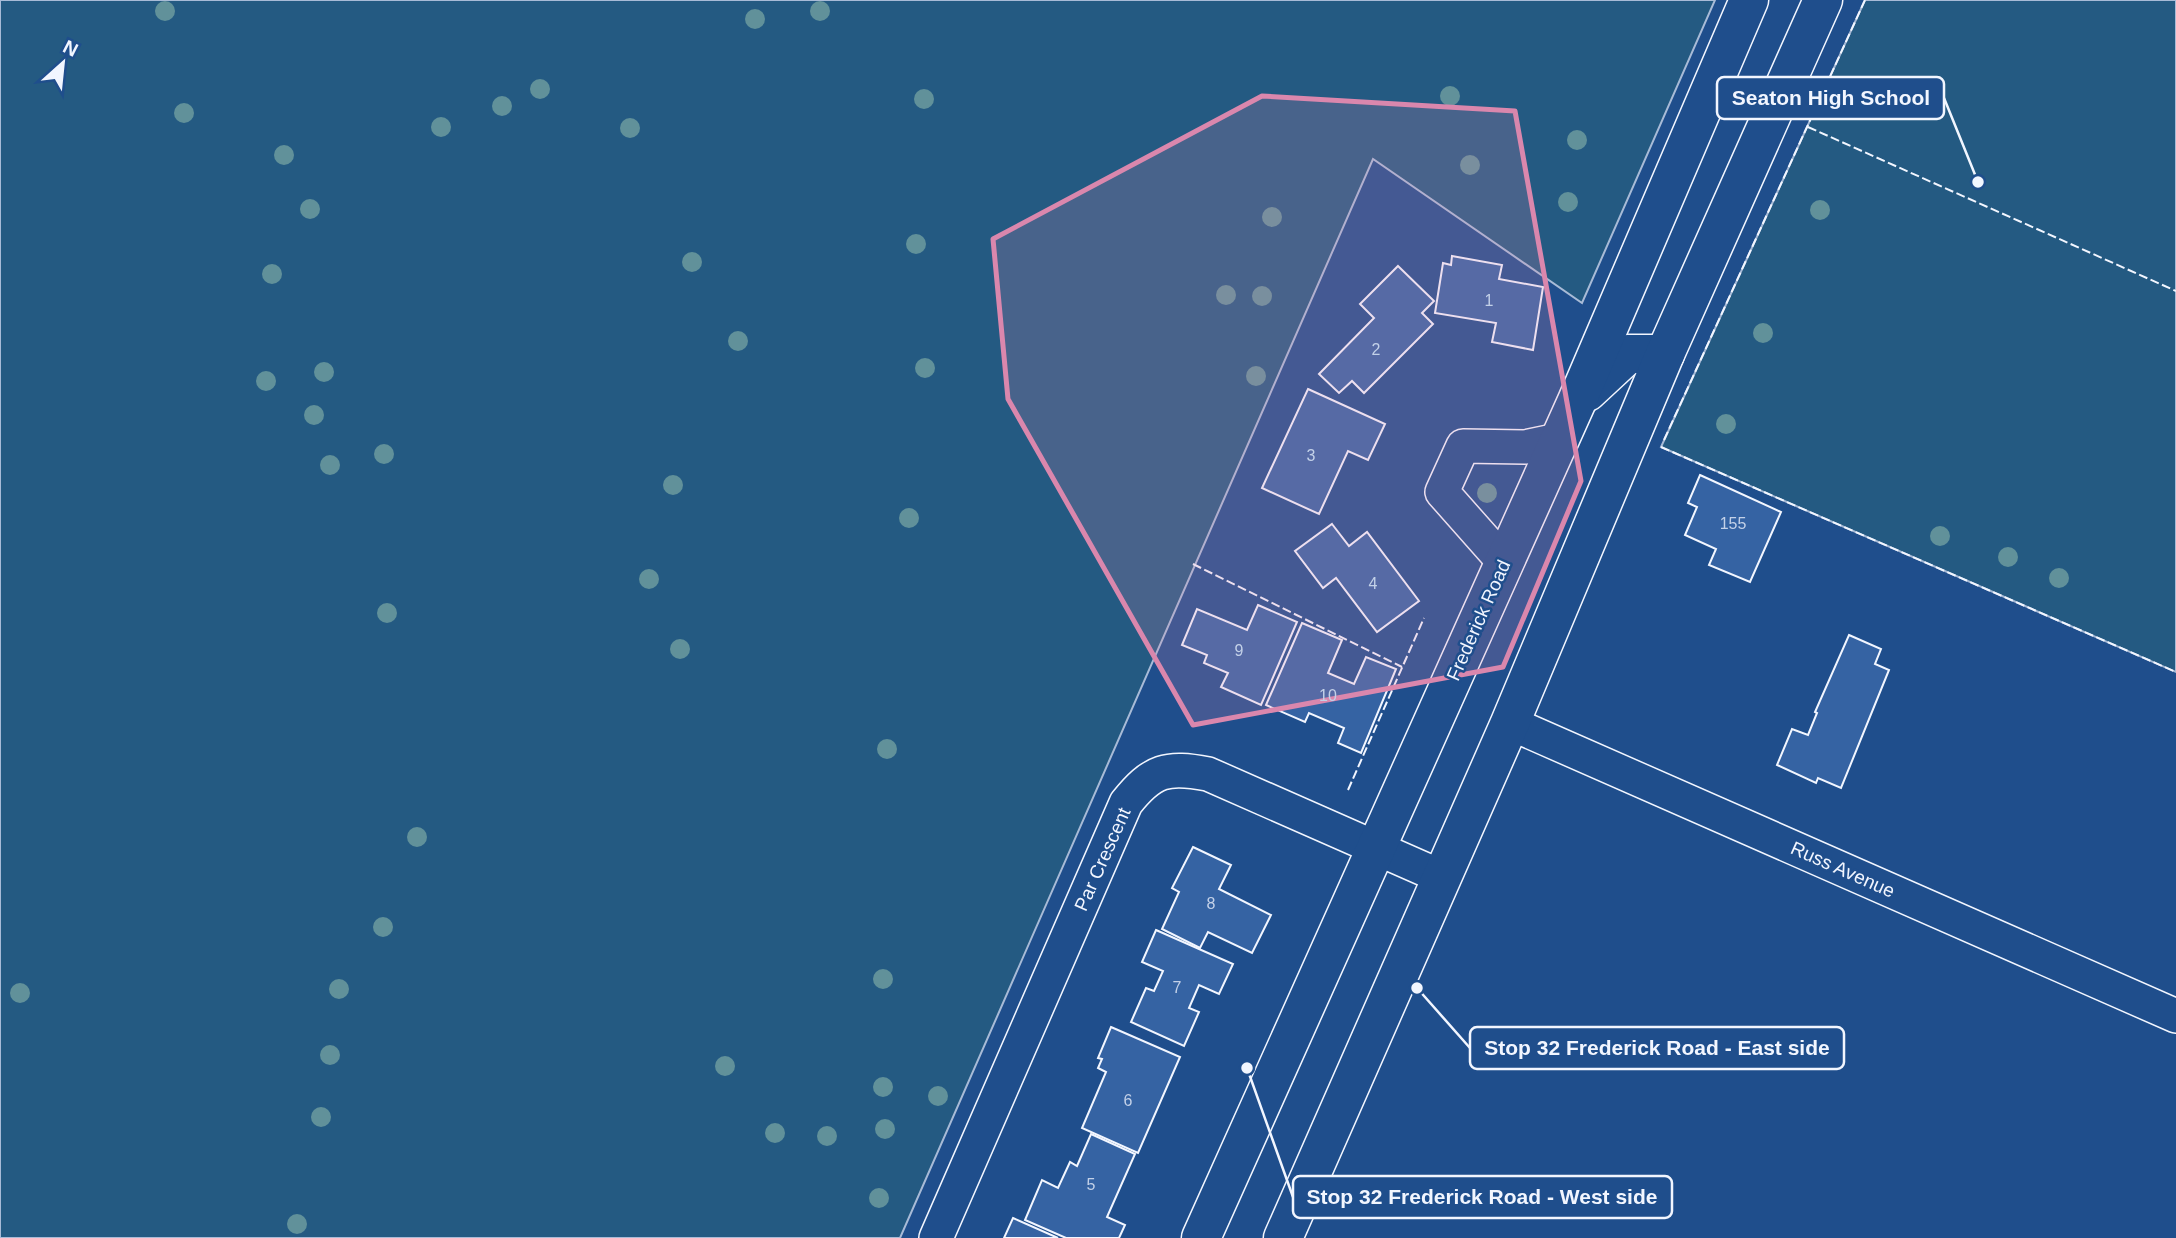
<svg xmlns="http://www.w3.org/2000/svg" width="2176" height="1238" viewBox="0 0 2176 1238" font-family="Arial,sans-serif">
	<rect width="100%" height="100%" fill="#1f4e8c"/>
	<g fill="#245a82" stroke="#a8bbd7" stroke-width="2">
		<path d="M 0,0 L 1715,0 L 1582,303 L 1373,159 L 900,1238 L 0,1238 Z"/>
		<path d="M 1865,0 L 2176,0 L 2176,672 L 1661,447 Z"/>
	</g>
	<g fill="#3563a3" stroke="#f2f6ff" stroke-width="2">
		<path d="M 1452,256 L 1502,265 L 1499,279 L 1543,287 L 1533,350 L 1492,342 L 1496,323 L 1435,313 L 1443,263 L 1451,265 Z"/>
		<path d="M 1398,266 L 1434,301 L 1422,313 L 1433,324 L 1364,393 L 1352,381 L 1339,393 L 1319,374 L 1374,318 L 1360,304 Z"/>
		<path d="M 1308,389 L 1385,424 L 1368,460 L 1348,451 L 1319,514 L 1262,488 Z"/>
		<path d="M 1700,475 L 1781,512 L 1750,582 L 1709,565 L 1716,549 L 1685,535 L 1697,507 L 1688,503 Z"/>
		<path d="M 1332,524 L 1349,546 L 1367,532 L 1419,601 L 1377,632 L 1336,578 L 1323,588 L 1295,551 Z"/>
		<path d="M 1258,605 L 1297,622 L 1261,705 L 1221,687 L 1228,673 L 1204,663 L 1207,655 L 1182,645 L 1197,609 L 1247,630 Z"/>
		<path d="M 1302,623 L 1342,640 L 1328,673 L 1354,684 L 1366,657 L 1396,669 L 1361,753 L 1338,743 L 1344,728 L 1309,713 L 1305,722 L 1266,705 Z"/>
		<path d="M 1849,635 L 1881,649 L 1875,664 L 1889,670 L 1841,788 L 1818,778 L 1816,783 L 1777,765 L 1792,729 L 1808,735 L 1817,713 L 1815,712 Z"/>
		<path d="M 1193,847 L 1231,865 L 1219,889 L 1271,915 L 1252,953 L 1208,932 L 1200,948 L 1162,929 L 1179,892 L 1172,888 Z"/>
		<path d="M 1156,930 L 1233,964 L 1219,994 L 1199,985 L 1189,1008 L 1199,1012 L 1184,1046 L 1131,1022 L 1146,988 L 1154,991 L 1163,971 L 1142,962 Z"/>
		<path d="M 1111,1027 L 1180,1057 L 1138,1153 L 1082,1128 L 1106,1072 L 1098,1068 L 1102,1059 L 1098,1058 Z"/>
		<path d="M 1091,1134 L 1135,1154 L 1107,1217 L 1125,1225 L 1119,1238 L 1066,1238 L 1025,1220 L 1042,1180 L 1058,1188 L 1070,1162 L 1077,1166 Z"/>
		<path d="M 1013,1218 L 1058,1238 L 1004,1238 Z"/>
	</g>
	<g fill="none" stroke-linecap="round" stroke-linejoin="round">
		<defs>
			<g id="minor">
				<path d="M 1504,562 L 1442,492 L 1463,446 L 1525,447 L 1558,440"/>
				<path d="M 1510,723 L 2176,1016"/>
				<path d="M 936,1238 L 1126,803 C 1152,770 1167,766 1208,774 L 1442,877"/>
			</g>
			<g id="secondary">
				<path d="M 1587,392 L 1628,354 L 1665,354"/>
				<path d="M 1201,1238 L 1577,401 L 1749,0"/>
				<path d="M 1283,1238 L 1510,723 L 1665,354 L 1823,0"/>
			</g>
		</defs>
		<use href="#minor" stroke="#f2f6ff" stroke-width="36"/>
		<use href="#secondary" stroke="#f2f6ff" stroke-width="41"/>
		<use href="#minor" stroke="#1f4e8c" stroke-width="33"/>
		<use href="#secondary" stroke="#1f4e8c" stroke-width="38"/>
		<g stroke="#f2f6ff" stroke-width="2" stroke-dasharray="9 3.5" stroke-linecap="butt">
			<path d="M 1808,127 L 2176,291"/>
			<path d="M 1664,440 L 1865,0"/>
			<path d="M 1661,447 L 2176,672"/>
			<path d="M 1193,564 L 1402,667"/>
			<path d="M 1348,790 L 1424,618"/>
		</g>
	</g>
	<g fill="#61919a">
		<circle cx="165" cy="11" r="10"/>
		<circle cx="820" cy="11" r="10"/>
		<circle cx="755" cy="19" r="10"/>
		<circle cx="540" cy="89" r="10"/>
		<circle cx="1450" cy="96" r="10"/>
		<circle cx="924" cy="99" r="10"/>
		<circle cx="502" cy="106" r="10"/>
		<circle cx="1874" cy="109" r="10"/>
		<circle cx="184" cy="113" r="10"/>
		<circle cx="441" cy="127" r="10"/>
		<circle cx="630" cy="128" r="10"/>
		<circle cx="1577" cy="140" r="10"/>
		<circle cx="284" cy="155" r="10"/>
		<circle cx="1470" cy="165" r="10"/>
		<circle cx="1568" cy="202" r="10"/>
		<circle cx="310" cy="209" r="10"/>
		<circle cx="1820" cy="210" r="10"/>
		<circle cx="1272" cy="217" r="10"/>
		<circle cx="916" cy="244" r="10"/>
		<circle cx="692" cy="262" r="10"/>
		<circle cx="272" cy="274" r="10"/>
		<circle cx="1226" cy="295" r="10"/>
		<circle cx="1262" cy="296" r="10"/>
		<circle cx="1763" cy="333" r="10"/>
		<circle cx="738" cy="341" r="10"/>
		<circle cx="925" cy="368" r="10"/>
		<circle cx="324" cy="372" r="10"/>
		<circle cx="1256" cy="376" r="10"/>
		<circle cx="266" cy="381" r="10"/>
		<circle cx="314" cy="415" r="10"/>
		<circle cx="1726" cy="424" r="10"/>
		<circle cx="384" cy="454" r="10"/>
		<circle cx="330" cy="465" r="10"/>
		<circle cx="673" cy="485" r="10"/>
		<circle cx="1487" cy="493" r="10"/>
		<circle cx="909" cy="518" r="10"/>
		<circle cx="1940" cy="536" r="10"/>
		<circle cx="2008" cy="557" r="10"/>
		<circle cx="2059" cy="578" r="10"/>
		<circle cx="649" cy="579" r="10"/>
		<circle cx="387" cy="613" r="10"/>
		<circle cx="680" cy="649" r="10"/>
		<circle cx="887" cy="749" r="10"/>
		<circle cx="417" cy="837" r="10"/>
		<circle cx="383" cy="927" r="10"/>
		<circle cx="883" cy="979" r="10"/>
		<circle cx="339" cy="989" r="10"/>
		<circle cx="20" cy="993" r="10"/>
		<circle cx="330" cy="1055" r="10"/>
		<circle cx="725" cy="1066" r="10"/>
		<circle cx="883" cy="1087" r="10"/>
		<circle cx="938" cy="1096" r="10"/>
		<circle cx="321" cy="1117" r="10"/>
		<circle cx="885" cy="1129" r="10"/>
		<circle cx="775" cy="1133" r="10"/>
		<circle cx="827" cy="1136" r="10"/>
		<circle cx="879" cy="1198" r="10"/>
		<circle cx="297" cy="1224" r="10"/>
	</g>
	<path fill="#da87ad" fill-opacity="0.2" stroke="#da87ad" stroke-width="5" stroke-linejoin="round" d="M 1262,96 L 1515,111 L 1581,481 L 1503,667 L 1193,725 L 1008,399 L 993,239 Z"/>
	<g text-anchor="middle" stroke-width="5" stroke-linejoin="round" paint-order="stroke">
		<g font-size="16" fill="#c3d1e8">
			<text x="1489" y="306">1</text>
			<text x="1376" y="355">2</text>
			<text x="1311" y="461">3</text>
			<text x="1733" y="529">155</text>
			<text x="1373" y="589">4</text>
			<text x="1239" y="656">9</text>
			<text x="1328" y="701">10</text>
			<text x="1211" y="909">8</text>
			<text x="1177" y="993">7</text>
			<text x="1128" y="1106">6</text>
			<text x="1091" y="1190">5</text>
		</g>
		<g font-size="19" fill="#f2f6ff" stroke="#1f4e8c">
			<text transform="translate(1478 620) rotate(-66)" y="7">Frederick Road</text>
			<text transform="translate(1102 859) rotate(-66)" y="7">Par Crescent</text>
			<text transform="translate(1843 869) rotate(24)" y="7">Russ Avenue</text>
		</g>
	</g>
	<path fill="none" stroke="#f2f6ff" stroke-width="2.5" d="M1978 182L1944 98M1417 988L1470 1048M1247 1068L1293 1197"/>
	<g fill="#f2f6ff" stroke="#1f4e8c" stroke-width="2.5">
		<circle cx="1978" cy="182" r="7"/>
		<circle cx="1417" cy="988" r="7"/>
		<circle cx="1247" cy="1068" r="7"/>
	</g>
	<g fill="#1f4e8c" stroke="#f2f6ff" stroke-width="2.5">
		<rect x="1717" y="77" width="227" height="42" rx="7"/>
		<rect x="1470" y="1027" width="374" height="42" rx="7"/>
		<rect x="1293" y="1176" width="379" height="42" rx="7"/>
	</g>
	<g font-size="21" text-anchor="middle" font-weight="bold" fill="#f2f6ff">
		<text x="1831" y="105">Seaton High School</text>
		<text x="1657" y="1055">Stop 32 Frederick Road - East side</text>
		<text x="1482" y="1204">Stop 32 Frederick Road - West side</text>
	</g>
	<g transform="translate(63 63) rotate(27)" stroke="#1f4e8c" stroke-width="5" paint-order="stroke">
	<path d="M0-5L12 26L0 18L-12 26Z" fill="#f2f6ff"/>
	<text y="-10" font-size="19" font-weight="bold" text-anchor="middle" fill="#f2f6ff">N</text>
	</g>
</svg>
